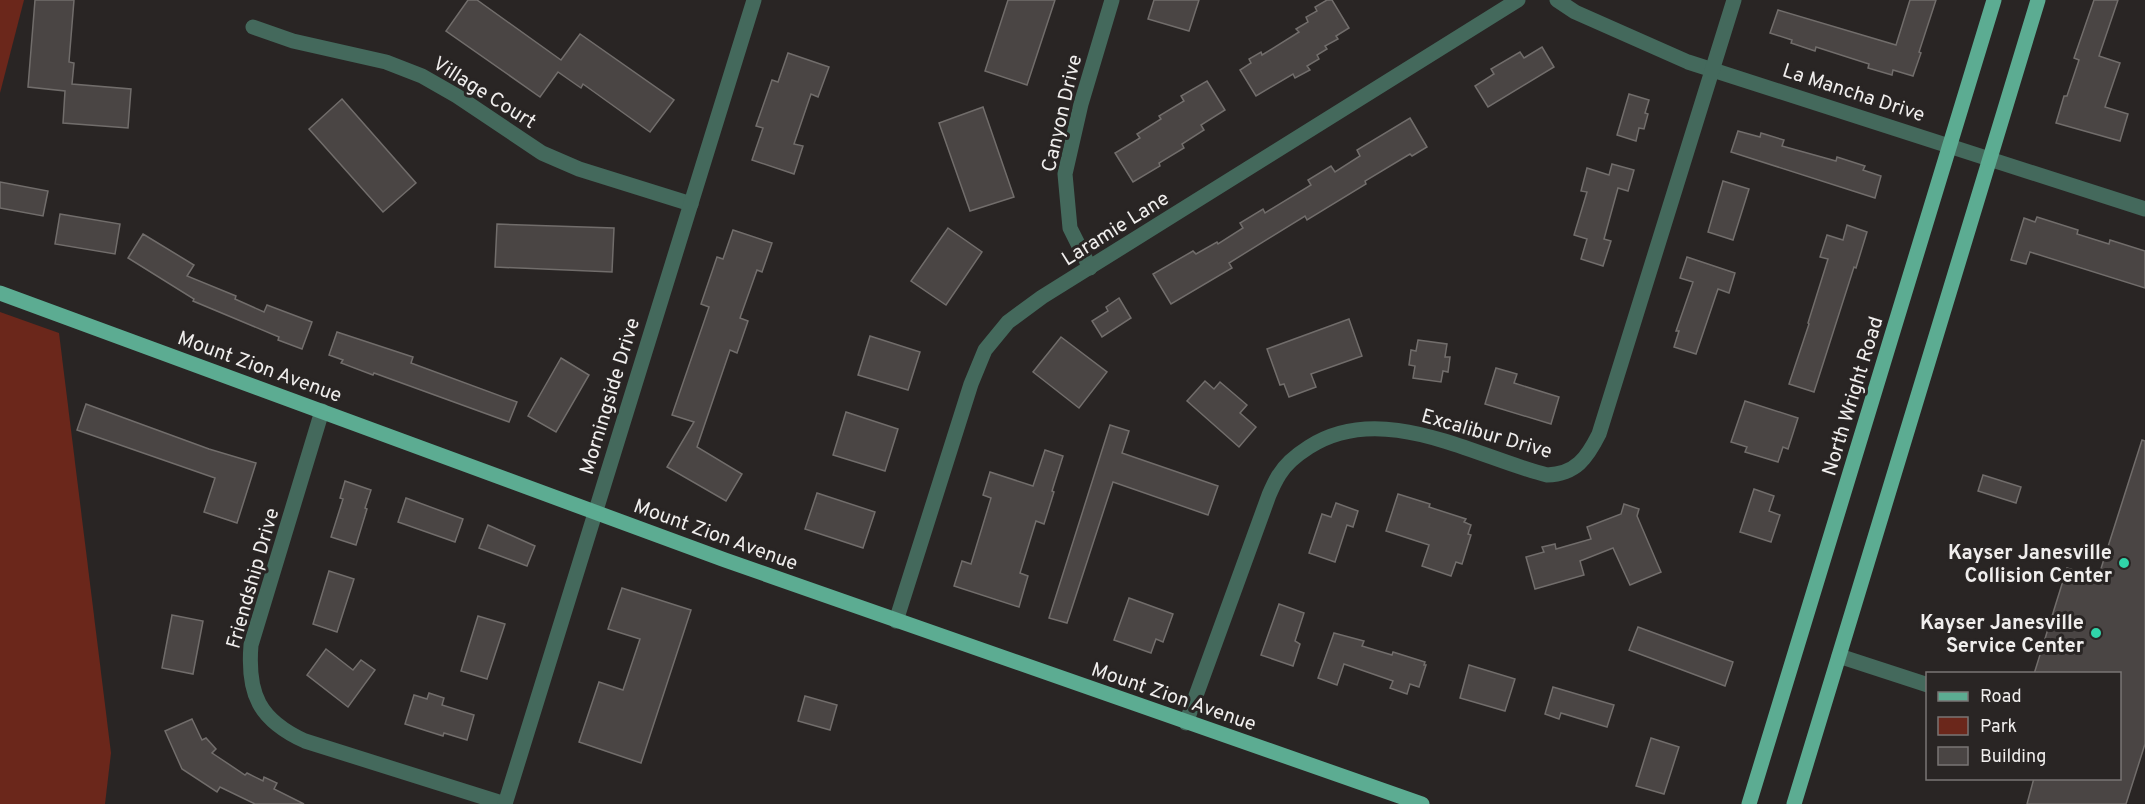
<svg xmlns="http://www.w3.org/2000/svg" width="2145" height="804" viewBox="0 0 2145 804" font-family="Overpass,sans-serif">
	<rect width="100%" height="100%" fill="#292524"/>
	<g fill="#6b271b">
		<path d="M 0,0 L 24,0 L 0,93 Z"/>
		<path d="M 0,312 L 59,333 L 111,753 L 105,804 L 0,804 Z"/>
	</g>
	<g fill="#4a4544" stroke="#716d6b" stroke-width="1.5">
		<path d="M 35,0 L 74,0 L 69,62 L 74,63 L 72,84 L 131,89 L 128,128 L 63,123 L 65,91 L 28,87 Z"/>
		<path d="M 468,0 L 477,0 L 561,60 L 580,34 L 674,100 L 650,132 L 583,84 L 581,88 L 558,72 L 540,97 L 446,31 Z"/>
		<path d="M 1008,0 L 1055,0 L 1027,85 L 985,71 Z"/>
		<path d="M 1154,0 L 1199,0 L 1189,31 L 1148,19 Z"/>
		<path d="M 1327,0 L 1332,0 L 1349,28 L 1336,36 L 1338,39 L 1325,46 L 1327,49 L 1317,55 L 1319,59 L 1307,66 L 1310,70 L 1295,78 L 1293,74 L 1256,96 L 1240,70 L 1251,63 L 1249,59 L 1261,52 L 1262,55 L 1299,32 L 1296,29 L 1308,22 L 1306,17 L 1317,11 L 1315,7 Z"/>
		<path d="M 1910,0 L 1936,0 L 1919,52 L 1921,53 L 1913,76 L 1893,70 L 1892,75 L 1868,68 L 1869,64 L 1816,47 L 1815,51 L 1791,43 L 1792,40 L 1770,33 L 1778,10 L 1896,45 Z"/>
		<path d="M 2094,0 L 2118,0 L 2099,56 L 2120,63 L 2105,107 L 2128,114 L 2120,141 L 2056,123 L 2064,96 L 2067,96 L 2079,60 L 2074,58 Z"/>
		<path d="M 1542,47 L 1554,67 L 1488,107 L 1475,86 L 1494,74 L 1491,69 L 1520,52 L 1524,58 Z"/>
		<path d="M 788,53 L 829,67 L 818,97 L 811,94 L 794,144 L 803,146 L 794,174 L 752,160 L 763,128 L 756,126 L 772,80 L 778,82 Z"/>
		<path d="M 1207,81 L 1225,110 L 1201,125 L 1204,130 L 1182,144 L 1184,148 L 1159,163 L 1160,166 L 1133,182 L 1115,153 L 1140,138 L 1137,134 L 1161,119 L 1159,116 L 1184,101 L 1181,96 Z"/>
		<path d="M 1629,94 L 1649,100 L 1645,113 L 1648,114 L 1644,129 L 1639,128 L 1636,141 L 1617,135 Z"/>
		<path d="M 342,99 L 416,183 L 383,212 L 309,129 Z"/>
		<path d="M 983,107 L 1014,197 L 970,211 L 939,123 Z"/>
		<path d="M 1410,118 L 1427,147 L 1412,156 L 1410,154 L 1365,181 L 1366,184 L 1307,220 L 1305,216 L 1229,263 L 1232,268 L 1171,304 L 1153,274 L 1193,251 L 1196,254 L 1217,242 L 1218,244 L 1243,228 L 1240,223 L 1263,209 L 1265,213 L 1311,185 L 1308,180 L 1331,166 L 1335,172 L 1360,156 L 1357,150 Z"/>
		<path d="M 1738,131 L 1760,137 L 1761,133 L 1784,140 L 1782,146 L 1836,161 L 1837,157 L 1865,166 L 1863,170 L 1881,176 L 1875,198 L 1731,152 Z"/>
		<path d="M 1612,164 L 1634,170 L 1628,191 L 1618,188 L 1604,239 L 1611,241 L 1603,266 L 1581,259 L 1587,239 L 1574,235 L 1587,192 L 1581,191 L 1587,168 L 1609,175 Z"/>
		<path d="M 1723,181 L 1749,189 L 1733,240 L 1708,232 Z"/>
		<path d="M 0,182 L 48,191 L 43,216 L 0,208 Z"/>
		<path d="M 60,214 L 120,224 L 115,254 L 55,244 Z"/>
		<path d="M 2037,217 L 2078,230 L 2077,234 L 2109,244 L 2110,240 L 2145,251 L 2145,288 L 2030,252 L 2026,264 L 2011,260 L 2024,218 L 2035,222 Z"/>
		<path d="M 497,224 L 614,228 L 612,272 L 495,267 Z"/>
		<path d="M 1847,225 L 1867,232 L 1856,268 L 1854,267 L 1814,392 L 1789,384 L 1809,324 L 1808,323 L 1828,259 L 1820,257 L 1827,235 L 1843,240 Z"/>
		<path d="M 948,228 L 982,252 L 946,305 L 911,281 Z"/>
		<path d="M 733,230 L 772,243 L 762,272 L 757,270 L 740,318 L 748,321 L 737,353 L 730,350 L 697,447 L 742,474 L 726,501 L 667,467 L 694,422 L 672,415 L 709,307 L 701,304 L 717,257 L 723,259 Z"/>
		<path d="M 143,234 L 194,265 L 187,276 L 236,296 L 235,299 L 264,312 L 267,305 L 312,322 L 302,349 L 278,340 L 279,337 L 193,301 L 194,299 L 128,258 Z"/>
		<path d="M 1687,257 L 1735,273 L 1729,293 L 1718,289 L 1696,354 L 1674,347 L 1679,331 L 1676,331 L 1693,282 L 1680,278 Z"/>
		<path d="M 1119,298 L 1131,318 L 1102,337 L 1092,321 L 1108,311 L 1106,307 Z"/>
		<path d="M 1349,319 L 1362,356 L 1311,374 L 1316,387 L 1289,397 L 1284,384 L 1280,385 L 1267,349 Z"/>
		<path d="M 337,332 L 413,357 L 411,363 L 517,402 L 509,422 L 374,373 L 373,375 L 341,363 L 343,360 L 329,355 Z"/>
		<path d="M 870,336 L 920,352 L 908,390 L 858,375 Z"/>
		<path d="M 1061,337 L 1107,372 L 1079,408 L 1033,372 Z"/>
		<path d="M 1418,340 L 1447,344 L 1445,357 L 1450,357 L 1448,372 L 1443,371 L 1441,382 L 1413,378 L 1415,366 L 1409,365 L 1411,350 L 1416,351 Z"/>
		<path d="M 561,358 L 589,375 L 556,432 L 528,416 Z"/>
		<path d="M 1496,368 L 1517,374 L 1514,383 L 1559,397 L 1551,424 L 1485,404 Z"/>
		<path d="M 1205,381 L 1214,389 L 1220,382 L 1247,405 L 1240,413 L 1256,427 L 1239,447 L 1187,401 Z"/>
		<path d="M 1745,401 L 1798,418 L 1788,449 L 1783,447 L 1778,462 L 1745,452 L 1747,447 L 1731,442 Z"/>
		<path d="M 86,404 L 209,449 L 256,463 L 237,523 L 204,512 L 215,478 L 77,430 Z"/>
		<path d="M 846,412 L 898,429 L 885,471 L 833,455 Z"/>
		<path d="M 1110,425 L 1129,431 L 1122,453 L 1218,486 L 1208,515 L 1113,482 L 1067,623 L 1049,618 Z"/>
		<path d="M 2142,440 L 2145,441 L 2145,744 L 2126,804 L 2027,804 L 2034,778 L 2120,778 L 2120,674 L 2034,674 L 2067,568 L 2098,578 Z"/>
		<path d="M 1045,450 L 1063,456 L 1052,491 L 1054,492 L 1044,524 L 1036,521 L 1020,573 L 1028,576 L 1019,607 L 954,586 L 962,561 L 971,564 L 991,498 L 983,495 L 990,472 L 1033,486 Z"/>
		<path d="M 1983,475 L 2021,487 L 2016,503 L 1978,491 Z"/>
		<path d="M 345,481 L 371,490 L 365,508 L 367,509 L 356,545 L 331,537 L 343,499 L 340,498 Z"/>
		<path d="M 1754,489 L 1774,496 L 1769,511 L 1780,515 L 1771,542 L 1740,532 Z"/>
		<path d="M 817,493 L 875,512 L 863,548 L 805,529 Z"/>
		<path d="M 1398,494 L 1430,504 L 1429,507 L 1466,519 L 1464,522 L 1471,525 L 1468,534 L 1471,535 L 1462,564 L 1456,562 L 1451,576 L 1422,566 L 1429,545 L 1386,531 Z"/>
		<path d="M 406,498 L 463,519 L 455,542 L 398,522 Z"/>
		<path d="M 1336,503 L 1358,511 L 1353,527 L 1347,525 L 1335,562 L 1309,553 L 1322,514 L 1331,517 Z"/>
		<path d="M 1624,504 L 1639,509 L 1637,516 L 1661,572 L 1630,585 L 1613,548 L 1580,561 L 1584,575 L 1535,589 L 1526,557 L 1544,552 L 1542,547 L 1555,544 L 1556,549 L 1591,539 L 1587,527 L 1621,514 Z"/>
		<path d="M 488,525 L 535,546 L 527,566 L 479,548 Z"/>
		<path d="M 329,571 L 354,579 L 337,632 L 313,624 Z"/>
		<path d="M 622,588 L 691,610 L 641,763 L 579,742 L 599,682 L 623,690 L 640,639 L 608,629 Z"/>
		<path d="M 1129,598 L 1173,614 L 1163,642 L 1156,639 L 1151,653 L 1114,640 Z"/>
		<path d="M 1279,604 L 1304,613 L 1295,641 L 1300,644 L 1293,666 L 1261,655 Z"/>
		<path d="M 172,615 L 203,621 L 193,674 L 162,668 Z"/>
		<path d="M 478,616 L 505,624 L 487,679 L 461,671 Z"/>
		<path d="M 1638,627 L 1733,662 L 1725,686 L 1629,650 Z"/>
		<path d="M 1334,633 L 1364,641 L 1362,646 L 1392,655 L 1393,652 L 1425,662 L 1424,665 L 1426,665 L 1419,687 L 1410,684 L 1407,694 L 1390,688 L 1393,681 L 1344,664 L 1337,685 L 1318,678 Z"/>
		<path d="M 326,649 L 353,670 L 361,660 L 375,670 L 348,707 L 307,675 Z"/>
		<path d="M 1469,665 L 1515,679 L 1505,711 L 1460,698 Z"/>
		<path d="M 1553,687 L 1614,705 L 1607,727 L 1561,713 L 1559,719 L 1545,714 Z"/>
		<path d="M 429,693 L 444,698 L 442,705 L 474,715 L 467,740 L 444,733 L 443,736 L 405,724 L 414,695 L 427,699 Z"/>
		<path d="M 805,696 L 837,705 L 830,730 L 798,721 Z"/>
		<path d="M 192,719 L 202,740 L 206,738 L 216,749 L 212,753 L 245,775 L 247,773 L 263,781 L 264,777 L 277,783 L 274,789 L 304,804 L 255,804 L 220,787 L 217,792 L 182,769 L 165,731 Z"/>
		<path d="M 1651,738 L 1679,747 L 1664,794 L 1636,786 Z"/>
	</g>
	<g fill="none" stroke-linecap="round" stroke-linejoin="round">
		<g stroke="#44695c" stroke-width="15">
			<path d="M 1557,0 L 1575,12 L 1688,62 L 2145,209"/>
			<path d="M 253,27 L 293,41 L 386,62 L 422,76 L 457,96 L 542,153 L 579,169 L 691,204"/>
			<path d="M 1090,268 L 1070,228 L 1065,174 L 1081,104 L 1112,0"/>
			<path d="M 322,411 L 251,645 C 247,694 259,720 305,741 L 505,804"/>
			<path d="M 896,621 L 971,384 L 985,350 L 1008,322 L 1042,297 L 1518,0"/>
			<path d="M 1839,656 L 1928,685"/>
			<path d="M 1186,723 L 1269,495 C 1272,488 1275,481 1279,475 C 1286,463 1298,454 1309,447 C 1382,400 1473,456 1547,475 C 1576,474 1587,458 1599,434 L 1734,0"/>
			<path d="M 505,804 L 754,0"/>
		</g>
		<g stroke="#5cac92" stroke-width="15">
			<path d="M 0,293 L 725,560 L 1422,804"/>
			<path d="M 1749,804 L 1994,0"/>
			<path d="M 1794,804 L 2038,0"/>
		</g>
	</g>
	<g fill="#30d4a9" stroke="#292524" stroke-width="2">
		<circle cx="2124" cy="563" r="6"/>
		<circle cx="2096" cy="633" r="6"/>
	</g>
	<g text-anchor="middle" stroke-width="6" stroke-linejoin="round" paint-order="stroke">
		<g font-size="20" fill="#f0eeed" stroke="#292524">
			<text transform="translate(485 92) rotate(32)" y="7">Village Court</text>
			<text transform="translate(1854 92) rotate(18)" y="7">La Mancha Drive</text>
			<text transform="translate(1061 113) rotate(-77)" y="7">Canyon Drive</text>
			<text transform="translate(1115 228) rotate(-32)" y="7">Laramie Lane</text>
			<text transform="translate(260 366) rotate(20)" y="7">Mount Zion Avenue</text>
			<text transform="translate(609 396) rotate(-73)" y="7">Morningside Drive</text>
			<text transform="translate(1852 396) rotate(-73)" y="7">North Wright Road</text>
			<text transform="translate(1487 433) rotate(16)" y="7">Excalibur Drive</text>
			<text transform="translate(716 534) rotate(20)" y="7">Mount Zion Avenue</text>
			<text transform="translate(252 578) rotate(-74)" y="7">Friendship Drive</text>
			<text transform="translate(1174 696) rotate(19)" y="7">Mount Zion Avenue</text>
		</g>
		<g font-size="20" font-weight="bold" fill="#f0eeed" stroke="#292524" text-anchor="end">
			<text x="2112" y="559">Kayser Janesville<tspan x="2112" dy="23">Collision Center</tspan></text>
			<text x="2084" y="629">Kayser Janesville<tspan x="2084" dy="23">Service Center</tspan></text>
		</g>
	</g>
	<rect x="1926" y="672" width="195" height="108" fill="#292524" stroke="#797574" stroke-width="1.5"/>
	<rect x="1938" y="692" width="30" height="9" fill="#5cac92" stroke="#797574" stroke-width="1.5"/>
	<text x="1980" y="702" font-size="18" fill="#f0eeed">Road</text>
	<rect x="1938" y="717" width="30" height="18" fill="#6b271b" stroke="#797574" stroke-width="1.5"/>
	<text x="1980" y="732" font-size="18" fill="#f0eeed">Park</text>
	<rect x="1938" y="747" width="30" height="18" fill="#4a4544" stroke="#797574" stroke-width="1.5"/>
	<text x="1980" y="762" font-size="18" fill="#f0eeed">Building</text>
</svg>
